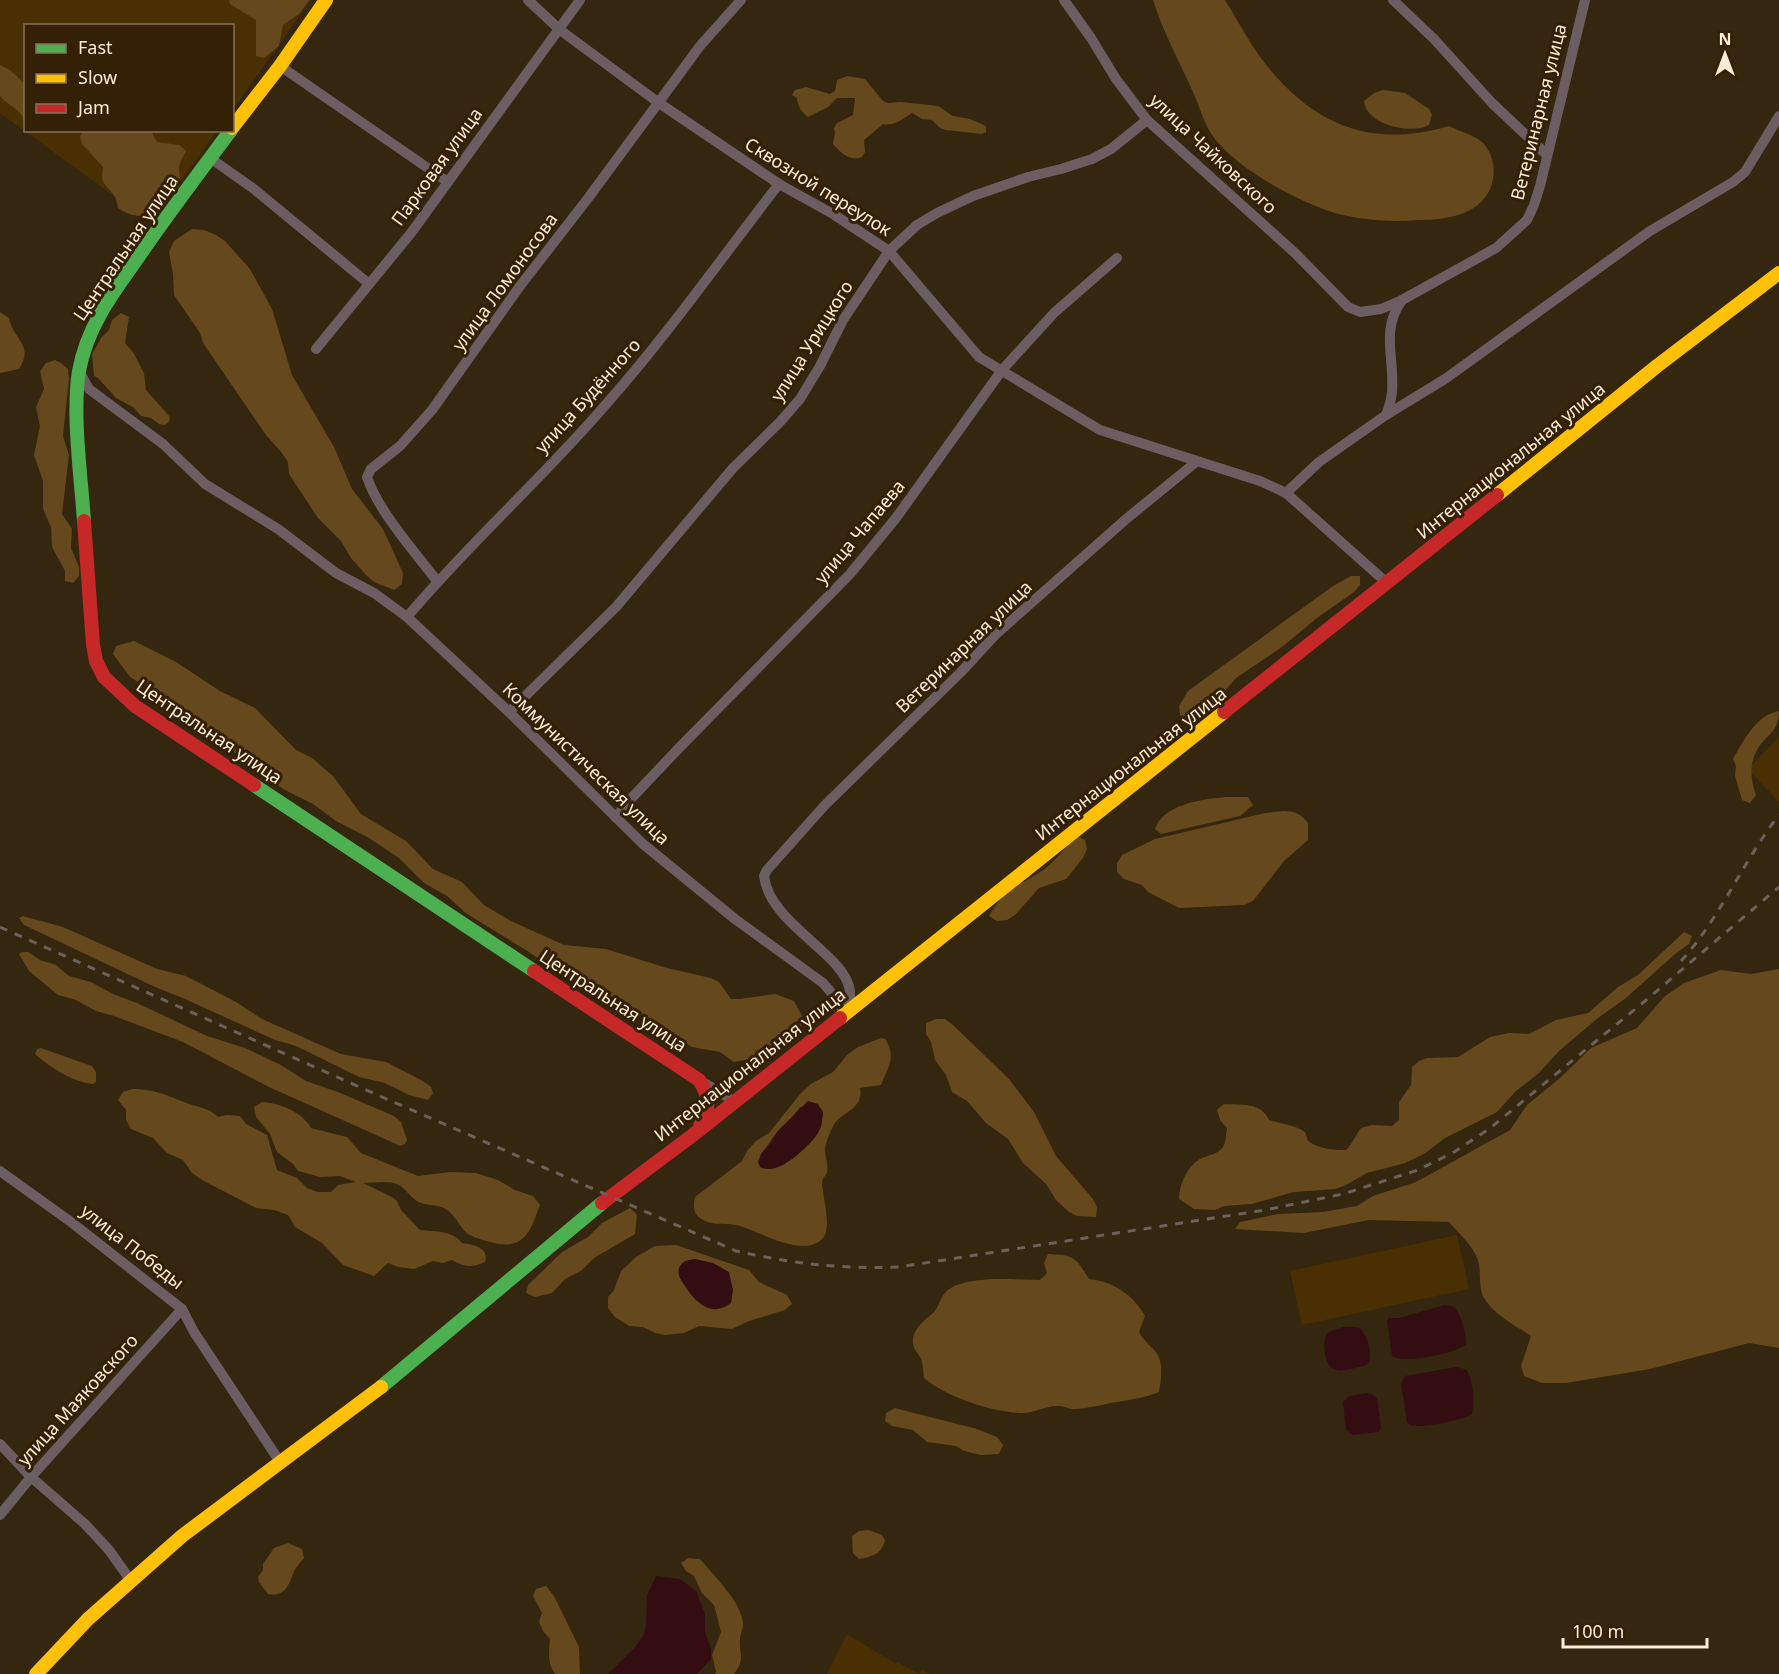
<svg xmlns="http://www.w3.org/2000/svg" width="1779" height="1674" viewBox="0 0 1779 1674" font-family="'Noto Sans',sans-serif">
	<rect width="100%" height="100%" fill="#34260f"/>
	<g fill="#4a2f02">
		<path d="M 0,0 L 311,0 L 233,109 L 232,26 L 26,26 L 26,130 L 217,131 L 151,223 L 0,113 Z"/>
		<path d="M 1779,737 L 1779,802 L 1748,769 Z"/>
		<path d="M 1457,1235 L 1469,1289 L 1302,1325 L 1290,1271 Z"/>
		<path d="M 847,1634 L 896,1664 L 898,1662 L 919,1674 L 922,1670 L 929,1674 L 827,1674 Z"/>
	</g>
	<g fill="#65481c" fill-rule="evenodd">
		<path d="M 229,0 L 309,0 L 299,14 L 283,25 L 279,46 L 264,58 L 256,56 L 256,20 L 230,4 Z"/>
		<path d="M 1153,0 L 1225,0 C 1238,20 1249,43 1264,62 C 1313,125 1371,149 1449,126 C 1459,131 1474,135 1482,142 C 1499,159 1497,188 1480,203 C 1465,217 1439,220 1420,220 C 1394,222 1369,221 1343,215 C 1307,207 1247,174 1222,147 C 1205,130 1202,112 1193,92 C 1179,61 1163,32 1153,0 Z"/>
		<path d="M 0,65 L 10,70 L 25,84 L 25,121 C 16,104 10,108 0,96 Z"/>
		<path d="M 847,76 L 865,79 L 883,101 L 888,103 L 901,102 L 938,106 L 953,116 L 970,119 L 986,126 L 986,132 L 982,134 L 946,130 L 940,128 L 932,120 L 922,119 L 912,113 C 904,118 894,127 883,124 L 864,140 L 865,152 L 862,157 C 850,162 841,153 833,144 L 835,133 L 834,128 L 837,123 L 853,115 L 855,98 L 837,98 L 828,107 L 808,117 C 802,113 797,105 797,98 L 792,95 L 795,90 L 806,87 L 830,94 L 835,91 L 837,80 Z"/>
		<path d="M 1383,90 L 1405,93 L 1429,109 L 1432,115 L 1429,125 C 1411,135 1366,125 1364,101 L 1374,93 Z"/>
		<path d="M 84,130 L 153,131 L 152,133 L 157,142 L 179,145 L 186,151 C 183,157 179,163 179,169 C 179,176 182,182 178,188 C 172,200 161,199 156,213 C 143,219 129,216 118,208 C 115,183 98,192 103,167 L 82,144 L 80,136 Z"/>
		<path d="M 192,229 L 204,230 L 216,235 L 225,241 L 250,269 L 272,309 L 292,375 L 334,447 L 352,489 L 383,529 L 403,573 L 402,584 L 394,590 L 374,582 L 366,575 L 351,558 L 341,541 L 318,518 L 289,474 L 288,462 L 282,453 L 266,435 L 203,343 L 200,333 L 174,295 L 173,274 L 169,252 L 174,241 Z"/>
		<path d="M 0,312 L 9,318 C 13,340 35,345 19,369 L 0,373 Z"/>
		<path d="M 121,313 L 129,317 L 125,343 L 133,352 L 144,373 L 146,390 L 170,417 L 169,422 L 165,425 L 159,424 L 151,418 L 141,416 L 133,407 L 116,398 L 98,378 L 94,376 L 92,354 L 101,338 L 109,330 L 112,320 Z"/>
		<path d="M 55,360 L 61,363 L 68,369 L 69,379 L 63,436 L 69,455 L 62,514 L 72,529 L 71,548 L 79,567 L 79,576 L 73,583 L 65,581 L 65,571 L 52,547 L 51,527 L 43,509 L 43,481 L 34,455 L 40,426 L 36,407 L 44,389 L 40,371 L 46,363 Z"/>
		<path d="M 1351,576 L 1360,576 L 1360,585 L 1354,592 L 1317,618 L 1282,647 L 1236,678 L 1212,706 L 1189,718 L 1180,715 L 1179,706 L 1188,691 L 1333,586 Z"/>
		<path d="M 134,641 L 176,662 L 220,691 L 255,708 L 296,750 L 312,758 L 333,776 L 361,814 L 406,841 L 433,869 L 462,882 L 484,905 L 511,921 L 564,945 L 606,949 L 667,968 L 711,978 L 719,982 L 731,999 L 740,999 L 775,994 L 794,1001 L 803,1018 L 801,1029 L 756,1058 L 734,1062 L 720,1052 L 692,1047 L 682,1042 L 660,1024 L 606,1001 L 563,976 L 529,952 L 467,914 L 447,896 L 424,883 L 399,858 L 369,838 L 336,821 L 313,804 L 285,790 L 246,765 L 234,752 L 213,737 L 194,716 L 168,703 L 153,691 L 130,677 L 113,654 L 116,646 Z"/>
		<path d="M 1779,711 C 1779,734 1764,735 1756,752 C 1749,767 1751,780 1756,795 L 1750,803 L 1742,800 L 1735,776 L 1736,766 L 1733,759 C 1744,740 1756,715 1779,711 Z"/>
		<path d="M 1226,797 L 1248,797 L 1253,805 L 1240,816 L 1161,834 L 1155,829 C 1163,804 1203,799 1226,797 Z"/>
		<path d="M 1284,811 C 1295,811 1301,814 1308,823 L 1308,840 L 1284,861 L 1253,901 L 1244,905 L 1179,908 L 1148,892 L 1142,885 L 1124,879 L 1117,872 L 1117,863 L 1122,855 L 1155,839 L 1265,813 Z"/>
		<path d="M 1077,836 L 1085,840 L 1087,849 L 1083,858 L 1066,879 L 1039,888 L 1015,915 L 1007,920 L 997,921 L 989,916 C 1006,887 1018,887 1043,870 C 1056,861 1066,846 1077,836 Z"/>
		<path d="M 23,916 L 63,927 L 157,969 L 186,976 L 236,1002 L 262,1019 L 341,1054 L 386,1062 L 423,1081 L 431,1087 L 433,1093 L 428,1100 L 409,1095 L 385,1083 L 359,1077 L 296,1046 L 275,1040 L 185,999 L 155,987 L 24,925 L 19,918 Z"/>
		<path d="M 1684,932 L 1692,936 L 1689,944 L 1675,954 L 1626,998 L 1598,1018 L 1559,1051 L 1539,1073 L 1516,1091 L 1497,1112 L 1445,1138 L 1424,1154 L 1405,1163 L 1367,1173 L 1344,1186 L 1335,1189 L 1294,1192 L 1252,1204 L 1224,1206 L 1215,1210 L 1194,1209 L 1179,1199 C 1179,1185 1188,1164 1202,1158 C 1209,1155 1218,1154 1223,1147 C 1226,1142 1226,1133 1227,1128 L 1220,1120 L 1217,1110 L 1224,1104 C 1242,1105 1261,1102 1269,1120 C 1281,1124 1295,1125 1305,1132 L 1308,1141 C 1320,1149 1331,1150 1346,1150 C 1353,1143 1355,1136 1361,1128 L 1372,1125 L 1392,1126 L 1399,1120 L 1399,1102 L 1411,1085 L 1412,1067 L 1419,1061 L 1427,1058 L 1458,1057 L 1490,1037 L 1509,1033 L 1529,1034 L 1556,1020 L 1588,1013 L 1618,987 L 1638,975 Z"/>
		<path d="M 23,952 L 28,952 L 40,960 L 56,965 L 69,976 L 91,982 L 113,994 L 137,1003 L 207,1036 L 245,1048 L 281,1065 L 306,1081 L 338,1092 L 394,1116 L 401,1122 L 407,1140 L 405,1144 L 400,1146 L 396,1144 L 269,1087 L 183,1042 L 114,1016 L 96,1011 L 76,1000 L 58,995 L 29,971 L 19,954 Z"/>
		<path d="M 1779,969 L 1779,1348 L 1749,1343 L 1650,1369 L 1566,1383 L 1542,1383 L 1524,1376 L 1521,1366 L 1531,1336 C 1516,1326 1496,1316 1486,1301 C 1478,1290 1481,1277 1479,1264 C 1476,1248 1459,1234 1449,1222 L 1369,1220 L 1304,1233 L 1235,1229 L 1240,1222 L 1278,1214 L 1323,1212 L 1357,1206 L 1373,1196 L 1416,1182 L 1510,1130 L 1527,1105 L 1560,1078 L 1591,1048 L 1637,1028 L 1665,996 L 1684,983 L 1721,970 L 1751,974 Z"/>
		<path d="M 936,1019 L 945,1019 L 953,1025 L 1009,1079 L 1034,1112 L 1056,1156 L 1093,1199 L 1097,1207 L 1096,1217 L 1077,1216 L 1069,1212 L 1056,1200 L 1046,1184 L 1023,1163 L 1008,1139 L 986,1123 L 967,1101 L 952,1092 L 946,1075 L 935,1060 L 931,1042 L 926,1034 L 926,1023 Z"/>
		<path d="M 881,1038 L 885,1039 C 897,1057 888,1067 881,1085 L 860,1088 C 864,1108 844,1111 835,1123 C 831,1129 828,1137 826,1144 C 823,1153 829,1163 827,1172 C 825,1177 822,1178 822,1184 C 823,1197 832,1228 823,1238 C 804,1259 760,1232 740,1226 C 727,1222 712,1227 700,1218 C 693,1213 693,1205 695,1197 L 742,1161 L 747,1151 L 756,1141 L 769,1133 L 801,1093 L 811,1084 L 833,1072 L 847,1055 L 858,1047 ZM 800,1107 L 821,1108 L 823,1113 L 821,1127 L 761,1154 C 768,1146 773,1136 779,1130 C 787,1122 794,1116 800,1107 Z"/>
		<path d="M 41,1048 L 92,1066 L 96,1072 L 96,1082 L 93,1084 C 72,1082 50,1067 35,1054 L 37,1049 Z"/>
		<path d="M 132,1089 C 157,1089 170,1097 192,1105 C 203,1108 210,1109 218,1117 L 227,1115 L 240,1116 L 246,1124 L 267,1135 L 277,1170 L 297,1178 L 307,1188 L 318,1192 L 331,1192 L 338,1185 L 356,1182 L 340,1176 L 320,1177 L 298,1171 L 293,1164 L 277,1152 L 270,1134 L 256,1117 L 254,1107 L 262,1102 C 280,1103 302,1112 311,1128 L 347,1137 L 361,1153 L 418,1176 L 450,1172 L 476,1173 L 498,1180 L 515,1190 L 533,1196 L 540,1205 C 532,1226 527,1248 499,1244 C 489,1242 477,1239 468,1234 C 460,1228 456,1216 447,1210 C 439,1204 429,1206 421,1203 C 411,1199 407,1190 399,1185 C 390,1180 373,1183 363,1183 L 392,1197 L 397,1201 L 401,1210 L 420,1230 C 436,1232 452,1230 462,1243 C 473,1244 490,1248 485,1262 C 472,1268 464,1267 452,1260 L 443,1263 L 433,1261 L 414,1269 L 398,1267 L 388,1263 L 374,1276 L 343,1265 L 322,1243 L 295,1227 L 288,1215 L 274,1210 L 256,1208 L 202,1180 L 192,1173 L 183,1160 L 167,1153 L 153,1138 L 131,1129 L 126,1120 L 126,1110 L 118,1100 L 123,1092 Z"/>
		<path d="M 630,1208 L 637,1215 L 635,1234 L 594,1258 L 581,1271 L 565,1279 L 552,1293 L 535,1297 L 526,1293 L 528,1285 L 562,1252 L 588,1237 L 602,1223 Z"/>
		<path d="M 676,1245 L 749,1270 L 759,1282 L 787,1295 L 792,1304 L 785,1310 L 749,1321 L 732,1329 L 699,1326 L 684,1333 L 665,1335 L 655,1333 L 643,1327 L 629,1326 L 615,1317 L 608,1308 L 608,1297 L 614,1290 L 621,1271 L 636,1257 L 655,1246 Z"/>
		<path d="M 1048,1254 C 1075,1255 1076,1258 1089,1279 C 1112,1281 1134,1295 1145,1316 L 1139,1332 C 1144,1341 1150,1345 1156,1352 C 1164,1363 1161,1380 1159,1392 C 1144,1398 1138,1398 1123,1401 C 1106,1403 1090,1409 1073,1409 C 1068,1409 1064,1406 1059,1406 C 1047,1405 1035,1413 1023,1413 C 994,1413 946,1397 924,1378 C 923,1372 923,1364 921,1359 C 919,1353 913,1350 913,1343 C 912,1329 924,1321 933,1313 C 939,1308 939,1299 945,1293 C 962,1274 1016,1280 1040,1280 L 1047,1273 L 1044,1263 Z"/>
		<path d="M 895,1408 L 977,1429 L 997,1437 L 1003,1445 L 999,1454 L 981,1455 L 964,1451 L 956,1446 L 927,1442 L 913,1430 L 892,1426 L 885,1421 L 886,1413 Z"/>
		<path d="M 869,1530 L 882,1535 L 885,1540 C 881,1555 873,1556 859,1559 L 853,1553 L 852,1536 L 859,1531 Z"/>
		<path d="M 288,1543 L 302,1549 L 304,1558 C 300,1563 295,1568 293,1574 C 288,1587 284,1597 268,1594 L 259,1582 L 258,1577 L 263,1570 L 263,1564 L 274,1548 Z"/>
		<path d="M 688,1558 L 700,1559 C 714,1576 743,1603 743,1625 C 743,1630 740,1634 740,1639 C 739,1655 746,1659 734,1674 L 715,1674 L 716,1672 L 712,1655 L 721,1632 L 714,1605 L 702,1593 L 694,1576 L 686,1571 L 681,1563 Z"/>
		<path d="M 546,1586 L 554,1596 L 579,1647 L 580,1674 L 555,1674 C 547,1663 549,1652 550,1639 L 543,1631 L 539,1622 L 542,1613 L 533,1596 L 536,1589 Z"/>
	</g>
	<g fill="#340d13">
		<path d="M 808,1101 L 818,1104 L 823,1113 C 822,1121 821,1130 816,1136 C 806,1149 777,1177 760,1167 L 758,1162 L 761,1154 L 771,1143 L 777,1132 Z"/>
		<path d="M 695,1259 L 713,1263 L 729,1272 L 733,1290 L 731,1303 C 711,1318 696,1303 685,1286 C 681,1280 677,1275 679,1268 C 682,1261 688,1260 695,1259 Z"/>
		<path d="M 1445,1305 L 1455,1307 C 1462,1318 1466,1332 1466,1345 C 1452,1354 1405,1364 1392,1356 L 1387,1321 L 1389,1318 L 1399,1318 Z"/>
		<path d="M 1343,1327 C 1348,1327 1355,1326 1359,1328 C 1368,1334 1372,1354 1369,1363 L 1366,1365 C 1357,1367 1340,1374 1332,1368 C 1325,1364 1322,1342 1326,1335 C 1329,1330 1338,1329 1343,1327 Z"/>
		<path d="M 1456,1367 C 1458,1367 1465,1369 1466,1370 C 1473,1376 1476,1407 1471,1415 C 1459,1420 1423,1429 1410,1425 L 1407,1422 L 1401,1384 L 1405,1376 Z"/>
		<path d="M 1367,1393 L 1373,1395 L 1377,1398 L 1381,1428 L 1378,1432 L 1353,1435 L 1346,1430 L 1343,1402 L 1349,1396 Z"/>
		<path d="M 656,1576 L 680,1579 L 696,1591 L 705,1614 L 705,1632 L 711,1649 L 711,1659 L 697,1674 L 608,1674 L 635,1647 L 643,1636 L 646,1627 L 647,1595 Z"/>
	</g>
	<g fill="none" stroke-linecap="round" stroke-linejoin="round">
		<g stroke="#6b5d61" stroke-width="10">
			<path d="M 528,0 L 560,30 L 659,103 L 779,184 L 833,214 L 889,251 L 979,357 L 1100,430 L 1260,481 L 1286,493 L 1387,583"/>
			<path d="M 1064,0 L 1091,38 L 1116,79 L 1147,120 L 1295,253 L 1348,307 L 1360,312 L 1381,309 L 1402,300 L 1496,248 L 1527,220 L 1534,205 L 1540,186 L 1585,0"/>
			<path d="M 1393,0 L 1434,39 L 1492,103 L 1547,155"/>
			<path d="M 280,66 L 448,182"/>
			<path d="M 210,158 L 254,189 L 368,283"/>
			<path d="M 316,349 L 411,233 L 580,0"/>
			<path d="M 80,373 L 89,389 L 163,444 L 205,484 L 278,529 L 336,573 L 374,593 L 407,617 L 509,712 L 643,844 L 735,919 L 823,983 L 836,998 L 845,1014"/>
			<path d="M 1386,415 C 1389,408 1391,400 1392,392 C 1395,358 1380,331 1402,300"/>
			<path d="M 1286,493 L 1319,462 L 1386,415 L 1445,379 L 1650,231 L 1733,182 L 1745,172 L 1779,116"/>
			<path d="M 437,581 C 415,552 378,511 367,477 L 371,469 L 400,446 L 432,410 L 520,286 L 589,197 L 700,46 L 741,0"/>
			<path d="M 407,617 C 470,542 544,477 608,402 C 669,333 722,257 779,184"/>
			<path d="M 509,712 L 616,607 L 733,468 L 780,422 L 800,399 L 820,366 L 843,320 L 889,251 L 917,225 L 937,213 L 973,196 L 1028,177 L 1061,169 L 1092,159 L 1111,149 L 1147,120"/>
			<path d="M 616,818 L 626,804 L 679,748 L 850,574 L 896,518 L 1002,370 L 1054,313 L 1117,258"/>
			<path d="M 845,1014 C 848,1007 851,999 850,991 C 845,953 770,925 764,876 L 767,870 L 825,805 L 961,672 L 995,635 L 1125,520 L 1196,462"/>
			<path d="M 701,1081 L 734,1101"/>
			<path d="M 0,1171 L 71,1222 L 182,1309 L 194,1332 L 280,1462"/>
			<path d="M 0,1444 L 31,1477 L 85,1524 L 109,1550 L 131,1581"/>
			<path d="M 0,1515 L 31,1477 L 182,1309"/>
		</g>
		<g stroke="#4caf50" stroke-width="14">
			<path d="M 84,521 C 81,476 72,414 79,371 C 87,327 112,294 137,259 C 167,215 199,173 231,130"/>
			<path d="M 254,785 L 534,971"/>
			<path d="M 381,1387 L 602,1203"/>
		</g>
		<g stroke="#ffc107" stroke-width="14">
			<path d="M 232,128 L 280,66 L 326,0"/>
			<path d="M 1497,495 L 1657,366 L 1779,273"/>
			<path d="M 840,1018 L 1224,712"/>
			<path d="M 36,1674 L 88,1619 L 182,1536 L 381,1387"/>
		</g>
		<g stroke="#c62828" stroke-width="14">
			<path d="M 84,521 L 93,645 L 96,661 L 104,677 L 135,706 L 254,785"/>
			<path d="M 1224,712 L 1497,495"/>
			<path d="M 534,971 L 699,1080 C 710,1095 710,1110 700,1126"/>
			<path d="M 602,1203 L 693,1135 L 840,1018"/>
		</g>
		<g stroke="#6c605a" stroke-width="3" stroke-dasharray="8 8" stroke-linecap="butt">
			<path d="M 0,927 L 382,1097 L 736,1251 C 795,1264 839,1269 899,1267 L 1265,1210 L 1343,1194 L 1418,1170 L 1454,1152 L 1489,1129 L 1645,1001 L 1779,887"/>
			<path d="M 1681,961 C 1721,917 1743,861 1779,815"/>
		</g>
	</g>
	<g text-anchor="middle" stroke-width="6" stroke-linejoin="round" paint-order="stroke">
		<g font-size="18" fill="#fcebd6" stroke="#342105">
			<text transform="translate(1539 112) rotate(-76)" y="6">Ветеринарная улица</text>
			<text transform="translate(1213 154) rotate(43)" y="6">улица Чайковского</text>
			<text transform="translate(437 167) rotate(-54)" y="6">Парковая улица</text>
			<text transform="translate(818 187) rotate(32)" y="6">Сквозной переулок</text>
			<text transform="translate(126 248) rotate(-56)" y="6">Центральная улица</text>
			<text transform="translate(505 282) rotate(-54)" y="6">улица Ломоносова</text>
			<text transform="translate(812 341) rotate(-58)" y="6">улица Урицкого</text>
			<text transform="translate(588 396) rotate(-48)" y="6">улица Будённого</text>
			<text transform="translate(1511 461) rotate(-39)" y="6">Интернациональная улица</text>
			<text transform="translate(860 532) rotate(-50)" y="6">улица Чапаева</text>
			<text transform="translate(964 647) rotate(-44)" y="6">Ветеринарная улица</text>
			<text transform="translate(209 732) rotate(34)" y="6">Центральная улица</text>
			<text transform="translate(586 764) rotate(44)" y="6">Коммунистическая улица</text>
			<text transform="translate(1131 764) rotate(-38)" y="6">Интернациональная улица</text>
			<text transform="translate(613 1001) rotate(33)" y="6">Центральная улица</text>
			<text transform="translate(750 1065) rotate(-38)" y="6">Интернациональная улица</text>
			<text transform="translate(132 1247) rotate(38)" y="6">улица Победы</text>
			<text transform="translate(78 1400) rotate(-48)" y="6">улица Маяковского</text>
		</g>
	</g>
	<rect x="24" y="24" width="210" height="108" fill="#342105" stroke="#847259" stroke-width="1.5"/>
	<rect x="36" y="44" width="30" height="9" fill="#4caf50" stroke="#847259" stroke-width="1.5"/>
	<text x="78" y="54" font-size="18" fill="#fcebd6">Fast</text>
	<rect x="36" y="74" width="30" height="9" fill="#ffc107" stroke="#847259" stroke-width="1.5"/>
	<text x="78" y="84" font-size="18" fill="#fcebd6">Slow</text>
	<rect x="36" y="104" width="30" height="9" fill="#c62828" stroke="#847259" stroke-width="1.5"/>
	<text x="78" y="114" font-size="18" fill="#fcebd6">Jam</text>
	<g transform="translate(1725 54)" stroke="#342105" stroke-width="4.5" paint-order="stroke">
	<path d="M0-4.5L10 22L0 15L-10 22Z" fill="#fcebd6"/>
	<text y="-9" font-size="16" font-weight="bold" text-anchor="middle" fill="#fcebd6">N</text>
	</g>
	<path d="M1563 1638v9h144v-9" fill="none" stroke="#fcebd6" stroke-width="3"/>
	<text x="1572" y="1638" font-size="18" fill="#fcebd6" stroke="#342105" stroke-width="4.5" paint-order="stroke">100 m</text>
</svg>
